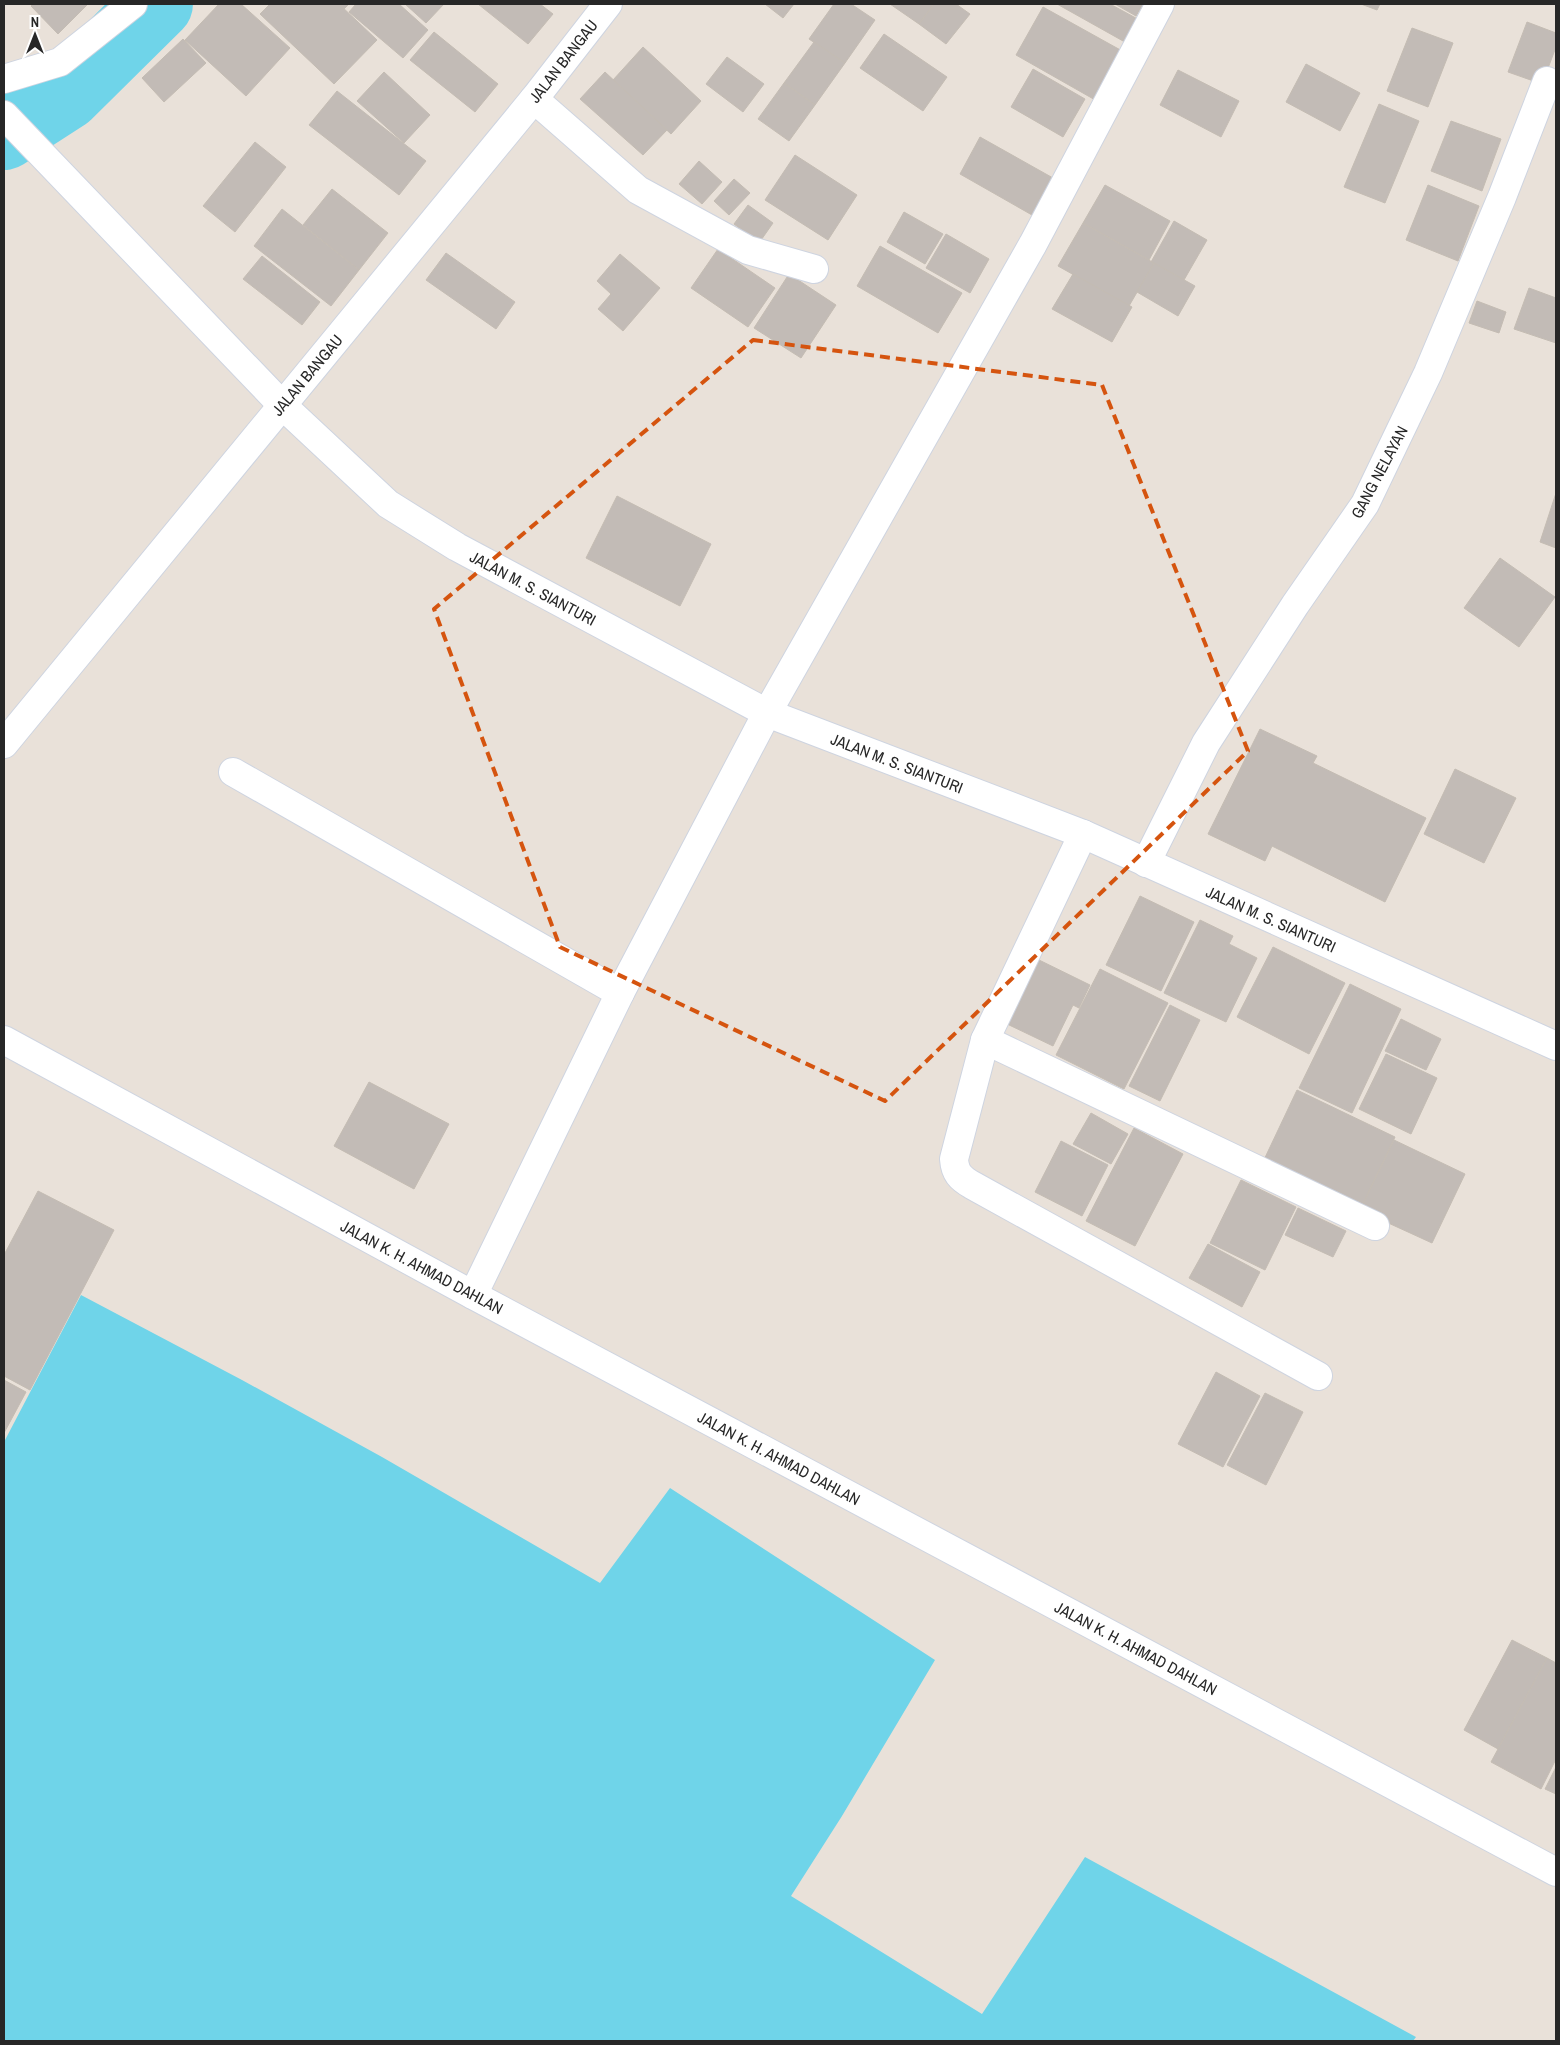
<svg xmlns="http://www.w3.org/2000/svg" width="1560" height="2045" viewBox="0 0 1560 2045" font-family="'Archivo Narrow',sans-serif">
	<rect width="100%" height="100%" fill="#e9e1d9"/>
	<path fill="#6fd4e9" d="M 81,1295 L 242,1380 L 382,1457 L 600,1583 L 670,1488 L 935,1660 L 842,1816 L 791,1896 L 982,2014 L 1085,1857 L 1416,2037 L 1413,2041 L 4,2041 L 4,1442 Z"/>
	<g fill="none" stroke-linecap="round" stroke-linejoin="round">
		<path stroke="#6fd4e9" stroke-width="72" d="M 4,134 L 66,94 L 157,4"/>
	</g>
	<g fill="#c2bbb6" stroke="#c4bcb3">
		<path d="M 33,4 L 88,4 L 58,34 L 31,6 Z"/>
		<path d="M 219,4 L 241,4 L 290,48 L 246,96 L 185,40 Z"/>
		<path d="M 270,4 L 339,4 L 377,40 L 334,84 L 260,14 Z"/>
		<path d="M 339,4 L 349,4 L 344,9 Z"/>
		<path d="M 356,4 L 399,4 L 428,30 L 403,58 L 349,12 Z"/>
		<path d="M 405,4 L 444,4 L 426,23 Z"/>
		<path d="M 478,4 L 540,4 L 553,14 L 528,44 Z"/>
		<path d="M 765,4 L 794,4 L 783,18 Z"/>
		<path d="M 834,4 L 851,4 L 875,20 L 845,63 L 809,39 Z"/>
		<path d="M 890,4 L 934,4 L 919,24 Z"/>
		<path d="M 934,4 L 956,4 L 970,14 L 946,44 L 919,24 Z"/>
		<path d="M 1057,4 L 1110,4 L 1145,23 L 1132,46 Z"/>
		<path d="M 1115,4 L 1143,4 L 1136,16 Z"/>
		<path d="M 1361,4 L 1380,4 L 1377,10 Z"/>
		<path d="M 1043,7 L 1124,52 L 1097,101 L 1016,55 Z"/>
		<path d="M 1527,22 L 1556,33 L 1556,47 L 1542,84 L 1508,72 Z"/>
		<path d="M 1412,28 L 1453,43 L 1428,107 L 1387,91 Z"/>
		<path d="M 434,32 L 498,84 L 475,112 L 410,60 Z"/>
		<path d="M 884,34 L 947,77 L 923,111 L 860,68 Z"/>
		<path d="M 183,39 L 206,63 L 164,102 L 142,78 Z"/>
		<path d="M 814,42 L 845,63 L 815,105 L 784,83 Z"/>
		<path d="M 643,47 L 701,101 L 671,134 L 613,80 Z"/>
		<path d="M 727,57 L 764,84 L 743,112 L 706,84 Z"/>
		<path d="M 1306,64 L 1360,93 L 1340,131 L 1286,102 Z"/>
		<path d="M 1033,69 L 1085,99 L 1063,137 L 1011,107 Z"/>
		<path d="M 1178,70 L 1239,101 L 1221,137 L 1160,105 Z"/>
		<path d="M 384,72 L 430,115 L 404,143 L 357,101 Z"/>
		<path d="M 605,72 L 667,130 L 643,155 L 580,99 Z"/>
		<path d="M 784,83 L 815,105 L 789,141 L 758,119 Z"/>
		<path d="M 337,91 L 426,161 L 399,195 L 309,125 Z"/>
		<path d="M 1379,104 L 1419,121 L 1385,203 L 1344,187 Z"/>
		<path d="M 1451,121 L 1501,139 L 1482,191 L 1431,171 Z"/>
		<path d="M 980,137 L 1053,178 L 1032,215 L 960,174 Z"/>
		<path d="M 255,142 L 286,167 L 235,232 L 203,206 Z"/>
		<path d="M 795,155 L 857,195 L 828,240 L 765,200 Z"/>
		<path d="M 699,161 L 722,182 L 702,204 L 679,184 Z"/>
		<path d="M 734,179 L 750,193 L 729,215 L 714,201 Z"/>
		<path d="M 1105,185 L 1170,221 L 1149,260 L 1083,223 Z"/>
		<path d="M 1428,185 L 1479,206 L 1458,261 L 1406,240 Z"/>
		<path d="M 332,189 L 388,233 L 359,270 L 303,225 Z"/>
		<path d="M 748,205 L 773,223 L 759,243 L 734,224 Z"/>
		<path d="M 282,209 L 359,270 L 331,306 L 254,246 Z"/>
		<path d="M 904,212 L 943,234 L 925,264 L 887,242 Z"/>
		<path d="M 1174,221 L 1207,240 L 1184,280 L 1151,262 Z"/>
		<path d="M 1083,223 L 1154,263 L 1129,306 L 1058,266 Z"/>
		<path d="M 946,234 L 989,259 L 970,293 L 926,268 Z"/>
		<path d="M 880,246 L 962,293 L 938,333 L 857,286 Z"/>
		<path d="M 718,249 L 775,288 L 748,327 L 691,288 Z"/>
		<path d="M 446,253 L 515,302 L 496,329 L 426,280 Z"/>
		<path d="M 620,254 L 660,288 L 623,331 L 598,309 L 611,294 L 597,281 Z"/>
		<path d="M 262,256 L 320,302 L 302,325 L 243,279 Z"/>
		<path d="M 1154,263 L 1195,286 L 1178,316 L 1137,292 Z"/>
		<path d="M 789,274 L 836,305 L 801,358 L 754,328 Z"/>
		<path d="M 1073,274 L 1132,307 L 1112,342 L 1052,309 Z"/>
		<path d="M 1529,288 L 1556,298 L 1556,343 L 1514,329 Z"/>
		<path d="M 1477,301 L 1506,312 L 1499,333 L 1469,323 Z"/>
		<path d="M 1556,493 L 1556,548 L 1540,542 Z"/>
		<path d="M 617,496 L 711,544 L 680,606 L 586,558 Z"/>
		<path d="M 1500,558 L 1555,597 L 1519,647 L 1464,608 Z"/>
		<path d="M 1260,729 L 1317,756 L 1313,763 L 1426,818 L 1385,902 L 1272,846 L 1265,861 L 1208,834 Z"/>
		<path d="M 1455,769 L 1516,798 L 1484,863 L 1424,834 Z"/>
		<path d="M 1140,896 L 1194,922 L 1161,991 L 1106,965 Z"/>
		<path d="M 1200,920 L 1233,936 L 1229,944 L 1257,958 L 1226,1022 L 1164,993 Z"/>
		<path d="M 1273,947 L 1345,983 L 1309,1054 L 1237,1017 Z"/>
		<path d="M 1037,959 L 1090,985 L 1079,1008 L 1073,1005 L 1053,1046 L 1005,1023 Z"/>
		<path d="M 1100,969 L 1168,1003 L 1124,1089 L 1056,1055 Z"/>
		<path d="M 1350,984 L 1401,1009 L 1352,1113 L 1299,1088 Z"/>
		<path d="M 1170,1005 L 1200,1020 L 1160,1101 L 1129,1086 Z"/>
		<path d="M 1401,1019 L 1441,1039 L 1426,1070 L 1385,1051 Z"/>
		<path d="M 1386,1054 L 1437,1078 L 1411,1134 L 1359,1109 Z"/>
		<path d="M 369,1082 L 449,1124 L 414,1189 L 334,1146 Z"/>
		<path d="M 1297,1090 L 1395,1137 L 1360,1210 L 1262,1164 Z"/>
		<path d="M 1091,1113 L 1128,1134 L 1111,1164 L 1073,1144 Z"/>
		<path d="M 1134,1128 L 1183,1154 L 1135,1246 L 1086,1221 Z"/>
		<path d="M 1394,1140 L 1465,1174 L 1432,1243 L 1360,1210 Z"/>
		<path d="M 1061,1141 L 1108,1165 L 1082,1216 L 1035,1192 Z"/>
		<path d="M 1241,1180 L 1296,1207 L 1265,1270 L 1210,1243 Z"/>
		<path d="M 38,1191 L 114,1230 L 30,1390 L 4,1376 L 4,1255 Z"/>
		<path d="M 1298,1208 L 1346,1231 L 1333,1257 L 1285,1235 Z"/>
		<path d="M 1208,1244 L 1260,1272 L 1242,1307 L 1189,1278 Z"/>
		<path d="M 1216,1372 L 1260,1396 L 1223,1467 L 1178,1444 Z"/>
		<path d="M 4,1380 L 26,1392 L 4,1433 Z"/>
		<path d="M 1265,1393 L 1303,1412 L 1266,1485 L 1227,1465 Z"/>
		<path d="M 1512,1640 L 1547,1658 L 1498,1749 L 1464,1730 Z"/>
		<path d="M 1547,1658 L 1556,1663 L 1556,1759 L 1541,1789 L 1491,1762 Z"/>
		<path d="M 1556,1767 L 1556,1794 L 1545,1789 Z"/>
	</g>
	<g fill="none" stroke-linecap="round" stroke-linejoin="round">
		<defs>
			<g id="minor">
				<path d="M 4,79 L 60,62 L 133,4"/>
				<path d="M 534,99 L 638,190 L 748,250 L 814,269"/>
				<path d="M 4,744 L 534,99 L 608,4"/>
				<path d="M 233,772 L 620,993"/>
				<path d="M 1083,834 L 985,1040 L 954,1159 C 955,1173 960,1178 972,1185 L 1318,1376"/>
				<path d="M 1146,863 L 1206,743 L 1295,605 L 1365,504 L 1428,373 L 1502,197 L 1547,81"/>
				<path d="M 985,1040 L 1375,1226"/>
				<path d="M 473,1295 L 620,993 L 767,713 L 1033,244 L 1160,4"/>
			</g>
			<path id="tertiary" d="M 4,115 L 282,405 L 388,504 L 457,547 L 767,713 L 1083,834 L 1556,1046"/>
			<path id="secondary" d="M 4,1040 L 473,1295 L 1556,1872"/>
		</defs>
		<use href="#minor" stroke="#ced4e0" stroke-width="30"/>
		<use href="#tertiary" stroke="#ced4e0" stroke-width="30"/>
		<use href="#secondary" stroke="#ced4e0" stroke-width="30"/>
		<use href="#minor" stroke="#fff" stroke-width="28"/>
		<use href="#tertiary" stroke="#fff" stroke-width="28"/>
		<use href="#secondary" stroke="#fff" stroke-width="28"/>
	</g>
	<path fill="none" stroke="#d5540f" stroke-width="4" stroke-dasharray="10 6" stroke-linejoin="round" d="M 753,340 L 1102,385 L 1248,751 L 885,1101 L 560,947 L 434,609 Z"/>
	<g text-anchor="middle" stroke-width="5" stroke-linejoin="round" paint-order="stroke">
		<g font-size="16" fill="#272727" stroke="#fff">
			<text transform="translate(563 61) rotate(-52)" y="6">JALAN BANGAU</text>
			<text transform="translate(307 375) rotate(-50)" y="6">JALAN BANGAU</text>
			<text transform="translate(1379 472) rotate(-62)" y="6">GANG NELAYAN</text>
			<text transform="translate(533 588) rotate(28)" y="6">JALAN M. S. SIANTURI</text>
			<text transform="translate(897 763) rotate(21)" y="6">JALAN M. S. SIANTURI</text>
			<text transform="translate(1271 919) rotate(24)" y="6">JALAN M. S. SIANTURI</text>
			<text transform="translate(422 1267) rotate(28)" y="6">JALAN K. H. AHMAD DAHLAN</text>
			<text transform="translate(779 1458) rotate(28)" y="6">JALAN K. H. AHMAD DAHLAN</text>
			<text transform="translate(1136 1648) rotate(28)" y="6">JALAN K. H. AHMAD DAHLAN</text>
		</g>
	</g>
	<rect width="1560" height="2045" fill="none" stroke="#272727" stroke-width="10"/>
	<g transform="translate(35 35)" stroke="#ffffff" stroke-width="4" paint-order="stroke">
	<path d="M0-4L9 19L0 12L-9 19Z" fill="#272727"/>
	<text y="-8" font-size="14" font-weight="bold" text-anchor="middle" fill="#272727">N</text>
	</g>
</svg>
